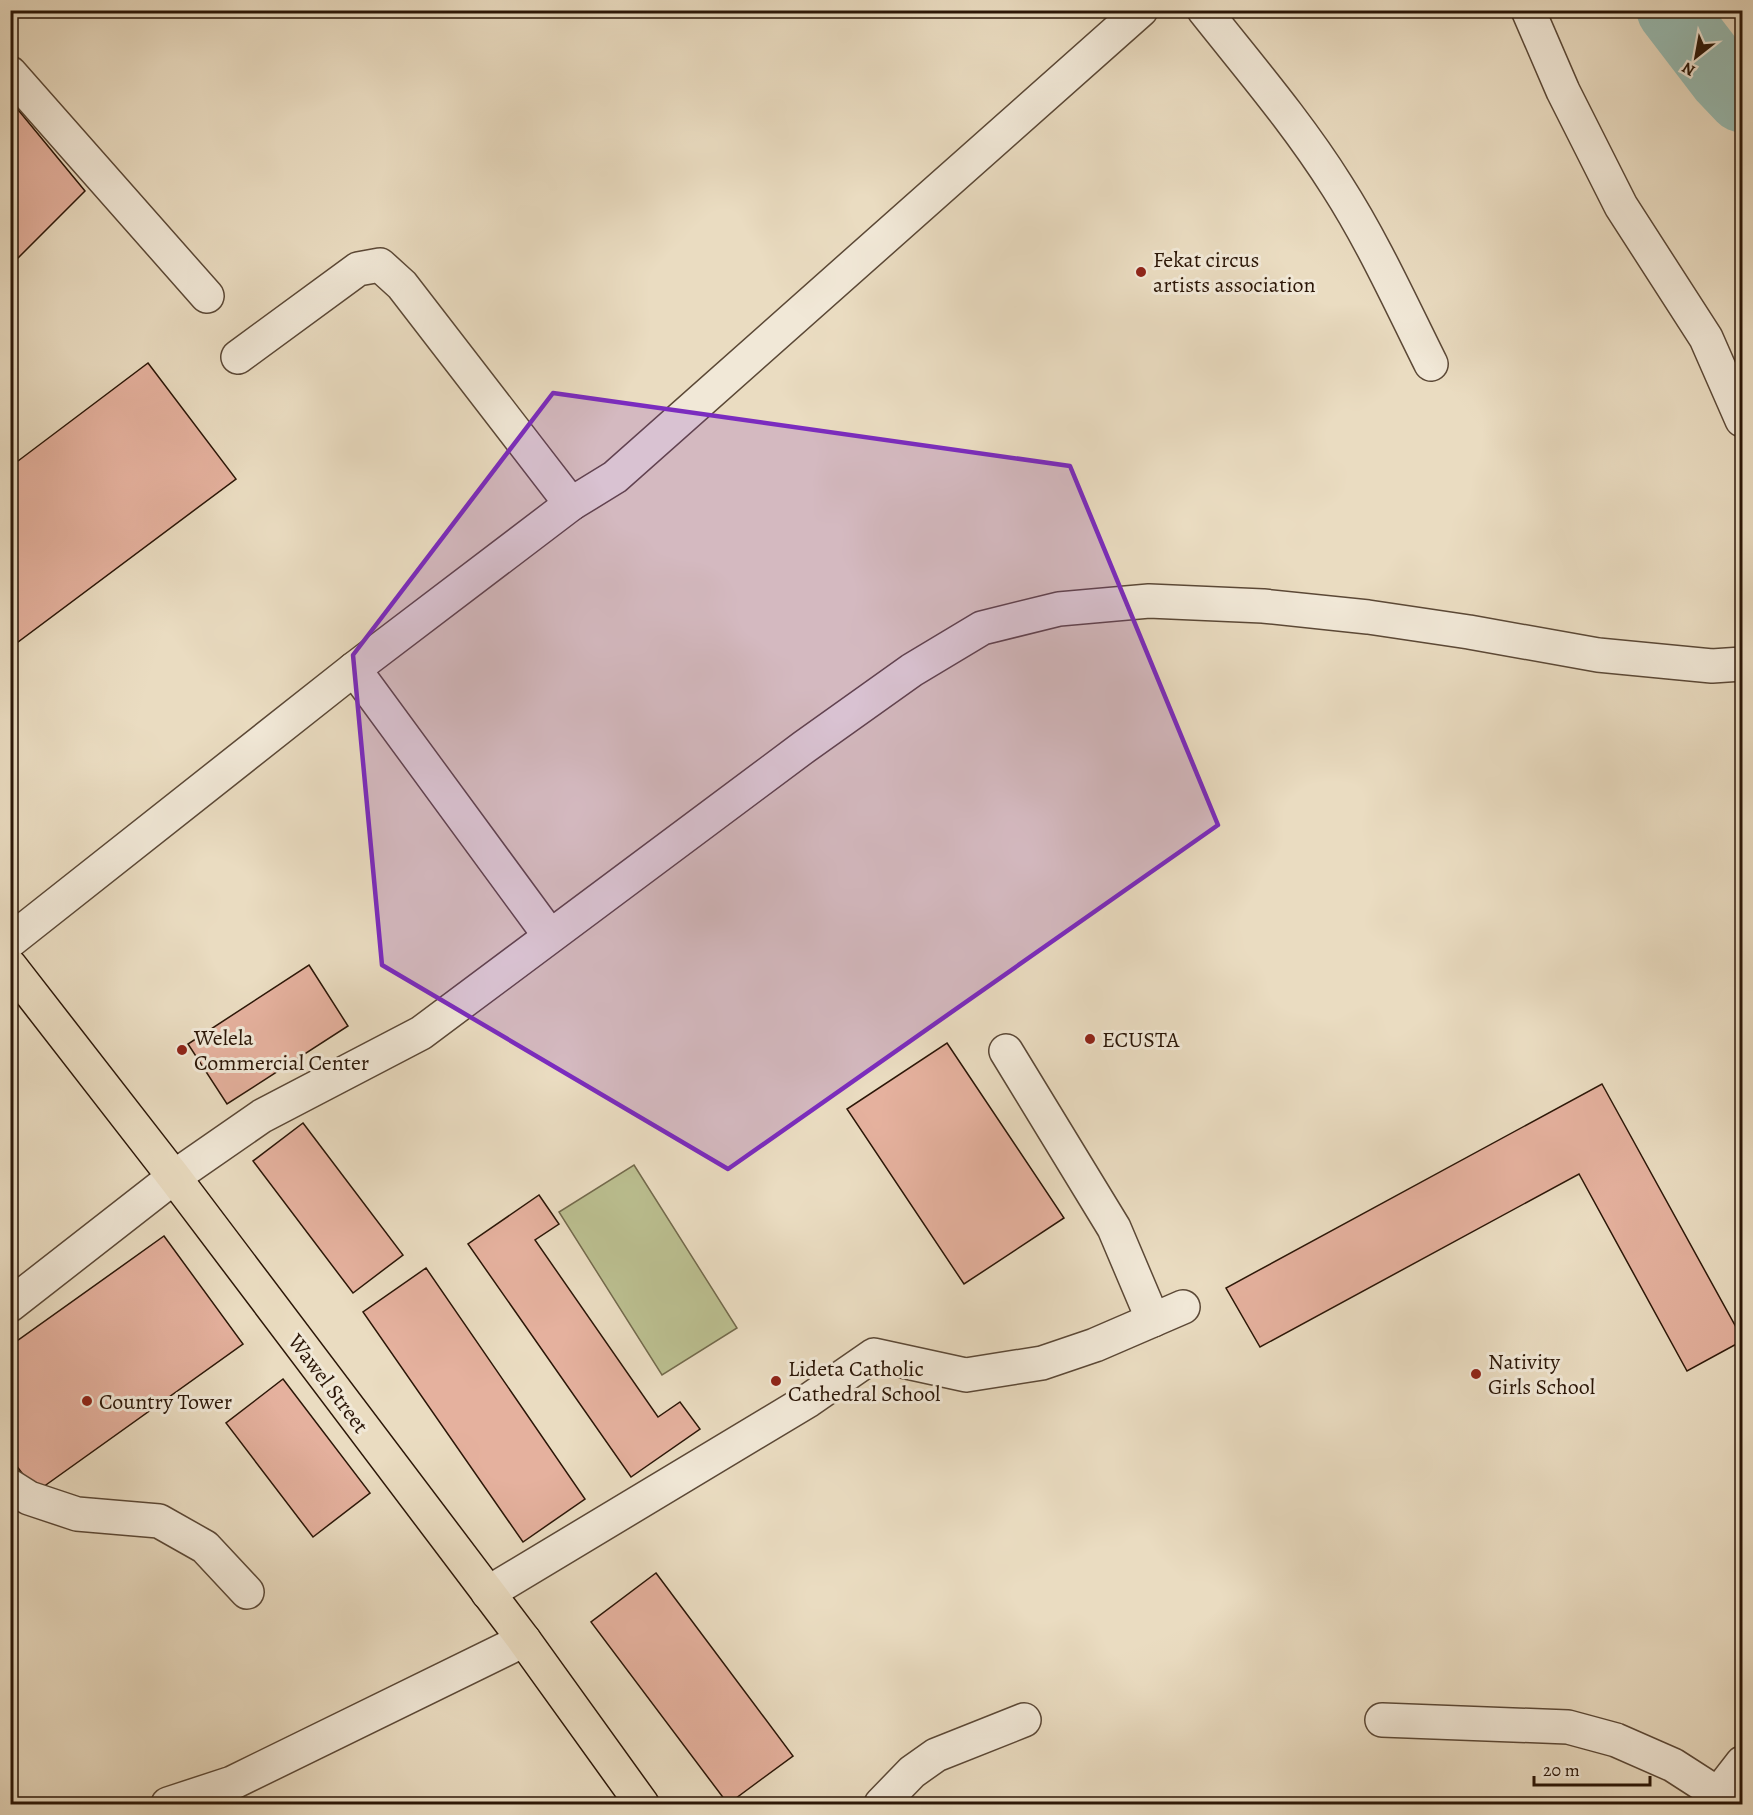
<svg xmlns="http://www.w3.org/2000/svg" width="1753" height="1815" viewBox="0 0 1753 1815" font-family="Alegreya,serif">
	<rect width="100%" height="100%" fill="#eadcc1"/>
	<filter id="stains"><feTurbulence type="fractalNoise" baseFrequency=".00333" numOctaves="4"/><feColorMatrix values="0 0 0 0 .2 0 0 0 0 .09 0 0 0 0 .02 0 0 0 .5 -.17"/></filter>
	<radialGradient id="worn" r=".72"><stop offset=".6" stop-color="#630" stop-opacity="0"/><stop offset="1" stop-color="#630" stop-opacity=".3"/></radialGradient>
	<path fill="#bbbf90" stroke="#736a4c" stroke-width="1.5" d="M 634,1165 L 737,1328 L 662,1375 L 559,1212 Z"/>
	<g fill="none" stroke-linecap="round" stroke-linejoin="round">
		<path stroke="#98bcb3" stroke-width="69" d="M 1671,10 L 1723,78 L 1742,98"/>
	</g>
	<g fill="#e5b19e" stroke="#2b1607" stroke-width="1.5">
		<path d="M 10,100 L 85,191 L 10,266 Z"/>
		<path d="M 148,363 L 236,479 L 10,648 L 10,467 Z"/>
		<path d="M 309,965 L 348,1026 L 227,1104 L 188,1044 Z"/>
		<path d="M 947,1043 L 1064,1218 L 964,1284 L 847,1109 Z"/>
		<path d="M 1602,1084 L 1742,1338 L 1742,1341 L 1687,1371 L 1579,1174 L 1260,1347 L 1226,1288 Z"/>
		<path d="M 303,1123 L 403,1255 L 353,1293 L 253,1161 Z"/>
		<path d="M 539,1195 L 559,1224 L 535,1240 L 658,1417 L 680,1402 L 700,1429 L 631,1477 L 468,1244 Z"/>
		<path d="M 164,1236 L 243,1344 L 36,1492 L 10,1457 L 10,1346 Z"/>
		<path d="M 426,1268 L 585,1499 L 523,1542 L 363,1312 Z"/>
		<path d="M 283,1379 L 370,1493 L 313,1537 L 226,1423 Z"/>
		<path d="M 656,1573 L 793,1756 L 728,1804 L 591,1622 Z"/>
	</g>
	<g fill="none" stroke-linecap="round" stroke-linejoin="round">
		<defs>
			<g id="minor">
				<path d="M 1204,10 C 1250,68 1298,124 1337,186 C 1373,242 1401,304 1431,364"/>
				<path d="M 1528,10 L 1563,91 L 1621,206 L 1706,338 L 1742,420"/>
				<path d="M 10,73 L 207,296"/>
				<path d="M 238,357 L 358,269 L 380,265 L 402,285 L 571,504"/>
				<path d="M 354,669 L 550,936"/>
				<path d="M 10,941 L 354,669 L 571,504 L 615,477 L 1141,10"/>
				<path d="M 1006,1051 L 1114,1228 L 1153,1320"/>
				<path d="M 10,1305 L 174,1177 L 262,1116 L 421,1033 L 804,747 L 912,670 L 982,628 L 1059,609 L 1149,601 L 1263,606 L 1368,617 L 1469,632 L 1598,655 L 1712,666 L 1742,664"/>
				<path d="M 10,1486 L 29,1498 L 77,1514 L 159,1521 L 205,1547 L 247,1592"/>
				<path d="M 488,1593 L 809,1400 L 874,1355 L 966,1375 L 1042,1363 L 1095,1345 L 1183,1307"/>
				<path d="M 1382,1720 L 1568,1727 L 1616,1740 L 1673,1765 L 1718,1794"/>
				<path d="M 168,1804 L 232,1783 L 524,1640"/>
				<path d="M 881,1804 L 912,1772 L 936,1755 L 1024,1720"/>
				<path d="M 1716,1804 L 1718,1794 L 1742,1763"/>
			</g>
			<path id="major" d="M 10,966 L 174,1177 L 524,1640 L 642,1804"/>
		</defs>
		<use href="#minor" stroke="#5b4836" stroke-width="36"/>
		<use href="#major" stroke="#2b1607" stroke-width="36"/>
		<use href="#minor" stroke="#f1e8d7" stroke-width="33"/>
		<use href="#major" stroke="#eadcc1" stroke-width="33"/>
	</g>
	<path fill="#7b2cbf" fill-opacity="0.2" stroke="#7b2cbf" stroke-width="4.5" stroke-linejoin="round" d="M 553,393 L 1070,466 L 1218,825 L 728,1169 L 382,965 L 353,655 Z"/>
	<g fill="#8f2418" stroke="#f1e8d7" stroke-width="2">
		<circle cx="1141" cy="272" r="6"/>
		<circle cx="1090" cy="1039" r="6"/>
		<circle cx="182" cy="1050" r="6"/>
		<circle cx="1476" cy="1374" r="6"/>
		<circle cx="776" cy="1381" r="6"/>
		<circle cx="87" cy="1401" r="6"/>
	</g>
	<g text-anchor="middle" stroke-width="6" stroke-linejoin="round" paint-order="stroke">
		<g font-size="22" fill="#2b1607" stroke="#f1e8d7" text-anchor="start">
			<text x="1153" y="267">Fekat circus<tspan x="1153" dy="25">artists association</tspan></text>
			<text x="194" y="1045">Welela<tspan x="194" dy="25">Commercial Center</tspan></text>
			<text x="1102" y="1047">ECUSTA</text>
			<text x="1488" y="1369">Nativity<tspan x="1488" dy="25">Girls School</tspan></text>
			<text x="788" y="1376">Lideta Catholic<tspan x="788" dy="25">Cathedral School</tspan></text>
			<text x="99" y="1409">Country Tower</text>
		</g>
		<g font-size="22" fill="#2b1607" stroke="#f1e8d7">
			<text transform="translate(329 1383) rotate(53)" y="8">Wawel Street</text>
		</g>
	</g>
	<rect width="1753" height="1815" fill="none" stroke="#eadcc1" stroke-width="36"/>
	<rect x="12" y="12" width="1729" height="1791" fill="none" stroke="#2b1607" stroke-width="3"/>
	<rect x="18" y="18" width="1717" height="1779" fill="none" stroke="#2b1607" stroke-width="1.5"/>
	<g transform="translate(1696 57) rotate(211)" stroke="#f1e8d7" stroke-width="4.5" paint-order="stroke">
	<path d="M0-4.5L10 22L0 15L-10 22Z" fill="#2b1607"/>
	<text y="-9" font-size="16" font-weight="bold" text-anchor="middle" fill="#2b1607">N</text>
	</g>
	<path d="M1534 1776v9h116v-9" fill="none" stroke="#2b1607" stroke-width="3"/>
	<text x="1543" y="1776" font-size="18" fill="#2b1607" stroke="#f1e8d7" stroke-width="4.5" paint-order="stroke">20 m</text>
	<rect width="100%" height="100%" filter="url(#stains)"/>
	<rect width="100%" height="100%" fill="url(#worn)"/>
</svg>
